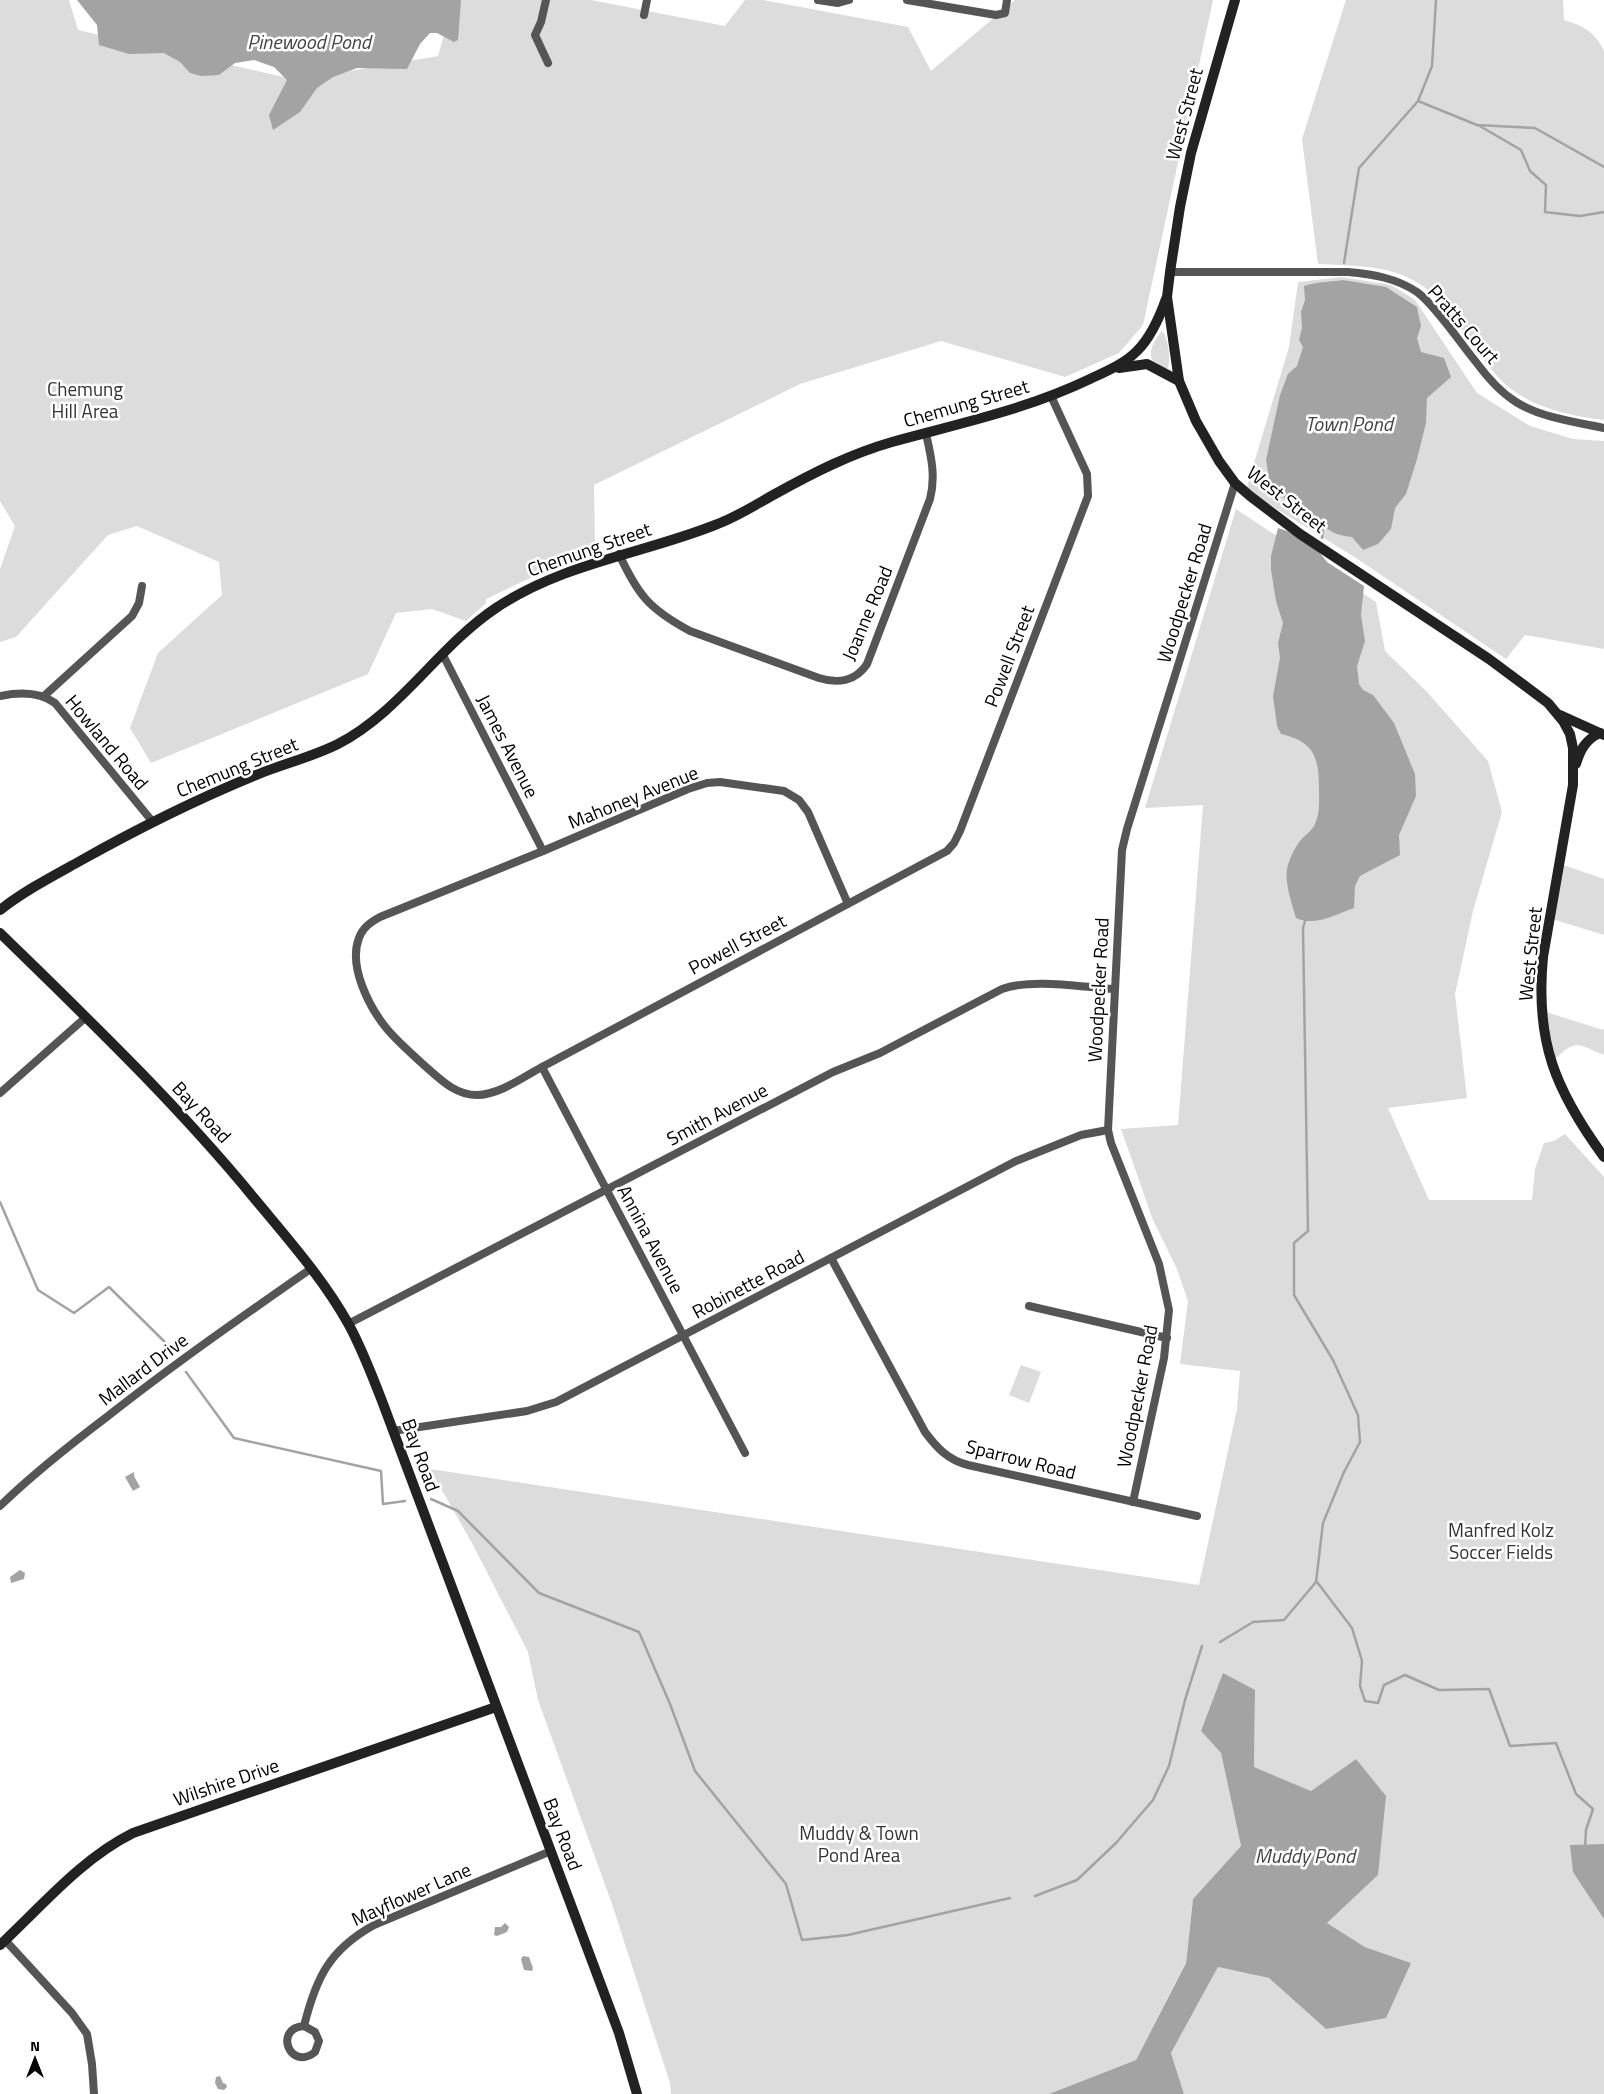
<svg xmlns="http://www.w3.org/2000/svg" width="1604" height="2094" viewBox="0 0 1604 2094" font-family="'Titillium Web',sans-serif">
	<rect width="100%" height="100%" fill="#fff"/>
	<g fill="#dcdcdc">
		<path d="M 0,0 L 69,0 L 78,30 L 297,80 L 438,56 L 454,0 L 591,0 L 725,26 L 745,0 L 763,0 L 908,27 L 931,71 L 1015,0 L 1213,0 L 1143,325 L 1119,353 L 1065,377 L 941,341 L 800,384 L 594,485 L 595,547 L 486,599 L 486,603 L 466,621 L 432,609 L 396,613 L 368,674 L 151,763 L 130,728 L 158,653 L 222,595 L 219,562 L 137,526 L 108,535 L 16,637 L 0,642 L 0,569 L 15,526 L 0,501 Z"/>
		<path d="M 1346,0 L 1563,0 L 1564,20 C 1584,26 1595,32 1604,51 L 1604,420 C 1565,415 1524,406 1497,376 C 1483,360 1470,341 1457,324 C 1446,310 1434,292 1418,283 C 1388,264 1352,266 1318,264 L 1302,139 Z"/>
		<path d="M 1342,277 L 1391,285 L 1415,300 L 1477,393 L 1530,426 L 1573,439 L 1604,441 L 1604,649 L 1525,635 L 1506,659 L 1356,558 L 1254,495 L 1247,486 L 1289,347 L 1298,282 Z"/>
		<path d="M 1162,331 C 1168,337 1171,359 1168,368 L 1166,369 L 1152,360 C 1148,350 1155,339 1162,331 Z"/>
		<path d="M 1236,509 L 1376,602 L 1385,651 L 1427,692 L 1488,761 L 1502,812 L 1473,911 L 1455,994 L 1467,1098 L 1388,1108 L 1429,1200 L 1532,1200 L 1535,1169 L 1544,1143 L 1554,1141 L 1565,1134 L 1604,1177 L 1604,2094 L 1184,2094 L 1171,2053 L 1218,1967 L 1269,1978 L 1326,2029 L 1411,1963 L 1365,1947 L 1327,1923 L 1378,1875 L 1356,1759 L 1311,1791 L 1254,1767 L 1255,1690 L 1201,1731 L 1221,1753 L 1241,1846 L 1193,1899 L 1186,1962 L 1136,2060 L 1049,2094 L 671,2094 L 670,2083 L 611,1901 L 538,1700 L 528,1652 L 472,1543 L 430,1469 L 1199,1585 L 1237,1409 L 1240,1371 L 1180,1364 L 1188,1301 L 1177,1269 L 1153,1220 L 1121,1129 L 1178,1125 L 1203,805 L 1145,808 Z"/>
		<path d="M 1563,865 L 1604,879 L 1604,935 L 1552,919 Z"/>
		<path d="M 1546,1012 L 1603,1030 L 1604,1028 L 1604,1055 C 1578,1045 1577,1038 1555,1059 Z"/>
		<path d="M 1021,1365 L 1041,1372 L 1029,1403 L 1009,1395 Z"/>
	</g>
	<g fill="#a3a3a3">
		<path d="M 77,0 L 461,0 L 458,40 L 454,42 L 437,33 L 430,33 L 420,44 L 407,69 L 357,68 L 333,77 L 317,88 L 300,112 L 273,130 L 269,115 L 287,80 L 274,67 L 254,60 L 235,63 L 219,75 L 201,76 L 190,73 L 180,62 L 164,53 L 129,54 L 99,45 L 97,25 Z"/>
		<path d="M 1343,280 L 1386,287 L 1417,307 L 1421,326 L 1417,338 L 1421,352 L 1444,358 L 1451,377 L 1427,398 L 1426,423 L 1417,459 L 1406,494 L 1395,508 L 1391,529 L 1378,544 L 1363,550 L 1352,537 C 1331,535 1327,528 1311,516 C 1298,507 1284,498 1271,489 L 1266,460 L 1280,395 L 1288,374 L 1297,366 L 1303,347 L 1299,340 L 1302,328 L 1301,312 L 1305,300 L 1304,286 C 1314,282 1330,282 1343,280 Z"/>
		<path d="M 1278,528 L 1287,531 L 1316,548 L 1327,562 L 1364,586 L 1361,615 L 1365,641 L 1357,666 L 1359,684 L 1363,690 L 1373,695 L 1394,723 L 1415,774 L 1416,796 L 1399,835 L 1400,855 L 1360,876 L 1355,886 L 1354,908 C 1336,914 1315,927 1296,918 C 1292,904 1283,879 1288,865 C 1290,858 1295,847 1300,841 C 1305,835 1312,831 1315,824 C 1320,813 1319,802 1319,790 C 1319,758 1315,742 1281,734 L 1277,726 L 1273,696 L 1280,658 L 1278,643 L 1283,623 L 1276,601 L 1271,570 L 1271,556 Z"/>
		<path d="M 134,1472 L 134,1476 L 140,1487 L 133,1491 L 125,1477 Z"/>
		<path d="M 20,1570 L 25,1573 L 24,1579 L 11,1583 L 10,1577 Z"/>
		<path d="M 1223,1673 L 1255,1690 L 1254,1767 L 1311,1791 L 1356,1759 L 1386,1796 L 1378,1875 L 1327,1923 L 1365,1947 L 1411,1963 L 1386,2018 L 1326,2029 L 1269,1978 L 1218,1967 L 1171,2053 L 1184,2094 L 1049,2094 L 1136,2060 L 1186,1963 L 1193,1899 L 1241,1846 L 1221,1753 L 1201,1731 Z"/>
		<path d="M 1604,1844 L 1604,1919 L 1573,1872 L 1570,1845 Z"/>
		<path d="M 505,1923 L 509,1927 L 507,1932 L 497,1936 L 494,1935 L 495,1927 L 501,1927 Z"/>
		<path d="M 523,1956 L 529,1957 L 533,1968 L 532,1971 L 524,1970 L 521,1959 Z"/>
		<path d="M 220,2076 L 223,2083 L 226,2084 L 227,2087 L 224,2090 L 218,2089 L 215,2083 L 216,2077 Z"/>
	</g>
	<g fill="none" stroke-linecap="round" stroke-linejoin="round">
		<g stroke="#a3a3a3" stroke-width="2.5">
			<path d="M 1418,101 L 1477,125 L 1535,128 L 1604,167"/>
			<path d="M 1478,125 L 1521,150 L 1530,171 L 1546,185 L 1545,212 L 1580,216 L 1604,212"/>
			<path d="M 1344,263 L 1359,168 L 1418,101 L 1432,66 L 1436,0"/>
			<path d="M 1322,538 L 1323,525"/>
			<path d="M 0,1202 L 38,1290 L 74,1313 L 109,1287 L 170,1347"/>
			<path d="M 186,1372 L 234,1438 L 381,1471 L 383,1504 L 405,1501"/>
			<path d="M 431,1499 L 458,1511 L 539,1593 L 639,1632 L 670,1704 L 695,1771 L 786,1884 L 802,1940 L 848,1935 L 1010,1898"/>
			<path d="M 1317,1582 L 1352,1628 L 1362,1661 L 1360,1686 L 1365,1701 L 1378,1703 L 1384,1685 L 1405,1675 L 1439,1690 L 1489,1689 L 1510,1746 L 1556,1743 L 1576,1794 L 1593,1809 L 1586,1830 L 1585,1847"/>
			<path d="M 1220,1642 L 1253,1622 L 1284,1620 L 1316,1582 L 1323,1523 L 1344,1472 L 1360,1442 L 1358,1415 L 1333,1360 L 1294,1295 L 1294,1243 L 1308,1231 L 1303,928 L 1306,918"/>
			<path d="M 1035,1896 L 1077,1880 L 1116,1843 L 1153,1800 L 1169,1766 L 1185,1700 L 1202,1646"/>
		</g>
		<g stroke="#555" stroke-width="8">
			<path d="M 546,0 L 541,22 L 535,35 L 548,63"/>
			<path d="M 818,0 L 838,3 L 849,0"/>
			<path d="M 907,0 L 996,15 L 1005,13 L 1007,0"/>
			<path d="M 644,15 L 647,0"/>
			<path d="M 1170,272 L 1348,272 C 1372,274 1396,278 1417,292 C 1435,305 1461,344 1476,362 C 1487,377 1500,392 1516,402 C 1542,418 1575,422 1604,428"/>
			<path d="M 619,554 C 638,595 649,609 690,631 L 819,678 C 838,684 856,681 867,664 L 930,499 C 936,476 931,456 926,434"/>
			<path d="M 443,655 L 543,851"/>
			<path d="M 0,696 C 19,692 39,691 55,703 L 152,821"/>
			<path d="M 44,696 L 132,616 L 139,603 L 142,586"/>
			<path d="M 848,904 L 808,812 L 799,800 L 784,791 L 720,782 L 707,783 L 688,789 L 543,851 L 380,917 C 371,922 363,927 359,938 C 348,966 369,1007 387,1029 C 398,1042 412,1054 425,1066 C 440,1079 455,1095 477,1095 C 499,1095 523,1077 542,1067 L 947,851 L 954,843 L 960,831 L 1088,496 L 1087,474 L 1051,396"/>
			<path d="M 542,1067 L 745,1453"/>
			<path d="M 0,1093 L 85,1018"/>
			<path d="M 831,1258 L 925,1432 C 937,1448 948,1460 968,1465 L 1197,1516"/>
			<path d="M 1029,1306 L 1167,1338"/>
			<path d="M 348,1324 L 833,1072 L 880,1053 L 1002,989 C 1033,978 1080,987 1114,989"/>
			<path d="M 393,1431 L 527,1411 L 556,1402 L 1016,1161 L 1081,1135 L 1108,1130"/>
			<path d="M 1133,1502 L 1164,1358 L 1169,1310 L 1159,1264 L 1111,1143 L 1108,1130 L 1122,850 L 1127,829 L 1235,483"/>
			<path d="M 0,1506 C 34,1473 71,1444 108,1416 C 174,1364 243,1316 312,1268"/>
			<path d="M 5,1940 L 72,2013 L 87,2034 L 92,2064 L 94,2094"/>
			<path d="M 304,2026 L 315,2032 L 319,2041 L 315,2052 C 290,2072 273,2028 304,2026 C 316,1978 329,1950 374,1925 L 551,1851"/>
		</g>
		<g stroke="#222" stroke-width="10">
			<path d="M 1235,0 L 1191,153 L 1180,207 L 1170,272 L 1167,297 L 1179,381 L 1196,421 L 1219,461 L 1235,483 L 1250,496 L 1300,534 L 1489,659 L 1548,703 L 1563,721 L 1570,734 L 1573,748 L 1573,785 L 1543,957 C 1535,1041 1555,1090 1604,1157"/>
			<path d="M 1119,368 L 1147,364 L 1179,381"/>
			<path d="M 1560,715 L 1604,735"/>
			<path d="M 1576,764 C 1580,750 1586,739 1600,733"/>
			<path d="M 0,910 C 24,891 53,876 80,861 C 137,829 195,800 256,775 C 283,764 312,757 338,744 C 400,712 439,646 496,608 C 563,563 642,554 715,525 C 737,517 755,505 775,494 C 813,473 850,454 892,442 C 961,423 1025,410 1090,379 C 1107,371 1124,364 1137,351 C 1151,337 1159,319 1166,299"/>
			<path d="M 0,933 C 87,1018 176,1103 254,1198 C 287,1238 323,1278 349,1325 C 362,1349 372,1375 382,1401 L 619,2033 L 637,2094"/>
			<path d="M 0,1945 C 42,1906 81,1859 133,1833 L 496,1707"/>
		</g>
	</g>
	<g text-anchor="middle" stroke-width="5" stroke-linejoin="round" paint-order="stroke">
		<g font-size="19" fill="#000" stroke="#fff">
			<text transform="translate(1184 114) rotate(-75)" y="7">West Street</text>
			<text transform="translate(1464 324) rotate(49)" y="7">Pratts Court</text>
			<text transform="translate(966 403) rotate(-16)" y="7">Chemung Street</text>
			<text transform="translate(1287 499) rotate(38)" y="7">West Street</text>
			<text transform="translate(589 549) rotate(-19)" y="7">Chemung Street</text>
			<text transform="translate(1184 593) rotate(-73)" y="7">Woodpecker Road</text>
			<text transform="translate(867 613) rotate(-67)" y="7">Joanne Road</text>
			<text transform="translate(1009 656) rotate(-69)" y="7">Powell Street</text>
			<text transform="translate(107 742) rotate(50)" y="7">Howland Road</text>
			<text transform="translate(508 746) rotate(63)" y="7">James Avenue</text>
			<text transform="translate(237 767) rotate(-22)" y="7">Chemung Street</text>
			<text transform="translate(633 797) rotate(-22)" y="7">Mahoney Avenue</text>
			<text transform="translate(737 944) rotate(-28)" y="7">Powell Street</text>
			<text transform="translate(1530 954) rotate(-84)" y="7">West Street</text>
			<text transform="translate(1098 990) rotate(-87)" y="7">Woodpecker Road</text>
			<text transform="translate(202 1112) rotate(47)" y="7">Bay Road</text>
			<text transform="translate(717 1114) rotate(-28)" y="7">Smith Avenue</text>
			<text transform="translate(651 1239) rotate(62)" y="7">Annina Avenue</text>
			<text transform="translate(748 1284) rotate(-28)" y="7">Robinette Road</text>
			<text transform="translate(143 1369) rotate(-37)" y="7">Mallard Drive</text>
			<text transform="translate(1137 1396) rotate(-79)" y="7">Woodpecker Road</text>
			<text transform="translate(421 1455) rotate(70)" y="7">Bay Road</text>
			<text transform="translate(1021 1459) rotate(14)" y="7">Sparrow Road</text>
			<text transform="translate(226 1782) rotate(-19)" y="7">Wilshire Drive</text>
			<text transform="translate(563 1834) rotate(69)" y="7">Bay Road</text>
			<text transform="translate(411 1894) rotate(-24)" y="7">Mayflower Lane</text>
		</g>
		<g font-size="19" fill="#333" stroke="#fff">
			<text x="85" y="396">Chemung<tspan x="85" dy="22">Hill Area</tspan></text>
			<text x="1501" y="1537">Manfred Kolz<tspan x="1501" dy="22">Soccer Fields</tspan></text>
			<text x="859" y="1840">Muddy &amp; Town<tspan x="859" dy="22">Pond Area</tspan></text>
		</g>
		<g font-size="20" font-style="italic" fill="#444" stroke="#fff">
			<text x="309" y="49">Pinewood Pond</text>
			<text x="1349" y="431">Town Pond</text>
			<text x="1305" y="1863">Muddy Pond</text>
		</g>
	</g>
	<g transform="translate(35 2059)" stroke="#ffffff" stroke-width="4" paint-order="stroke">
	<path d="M0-4L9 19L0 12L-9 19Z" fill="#000000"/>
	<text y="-8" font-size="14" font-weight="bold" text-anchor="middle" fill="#000000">N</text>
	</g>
</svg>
